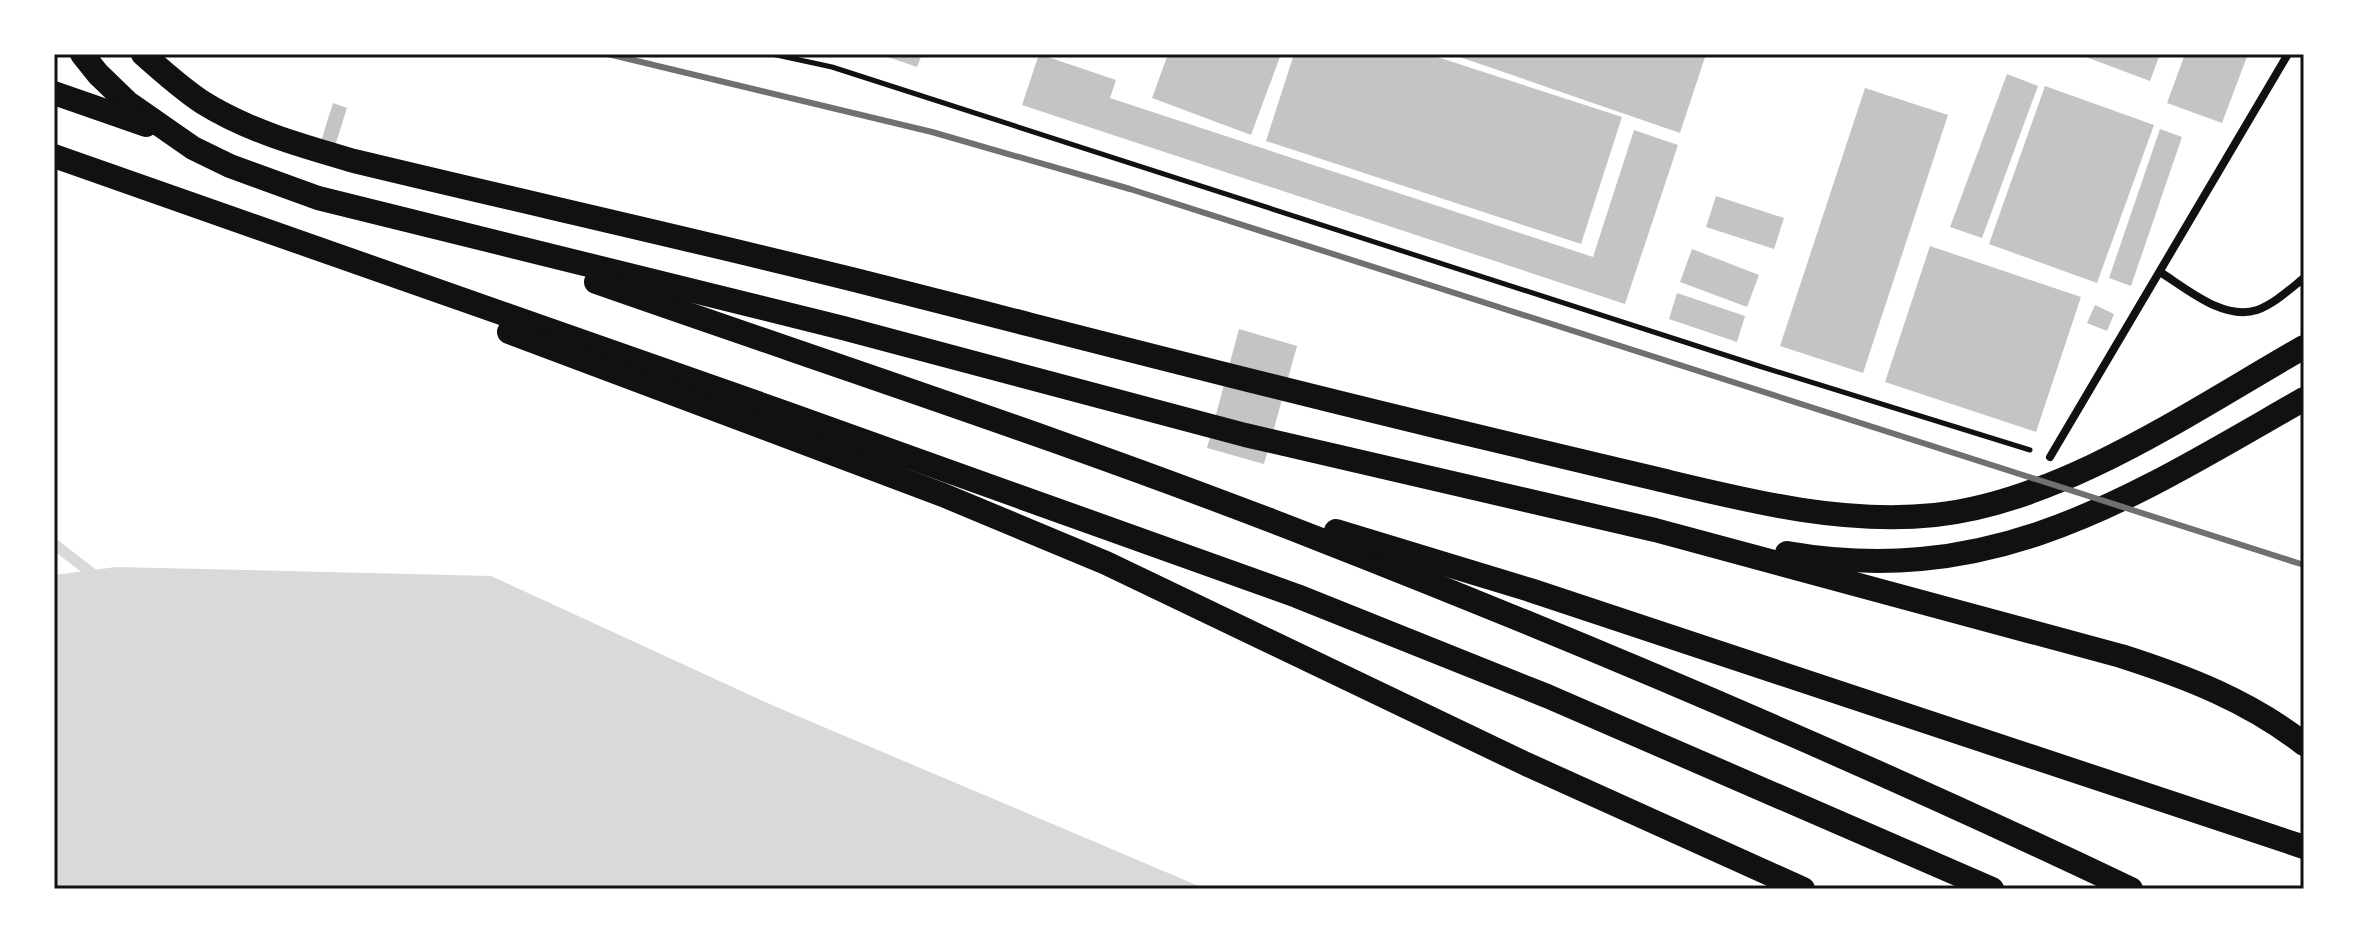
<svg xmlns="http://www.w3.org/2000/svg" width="2358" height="943" viewBox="0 0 2358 943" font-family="Overpass,sans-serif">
	<rect width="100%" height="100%" fill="#fff"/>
	<path fill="#d9d9d9" d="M 116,567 L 491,576 L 774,706 L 1206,889 L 54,889 L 54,575 Z"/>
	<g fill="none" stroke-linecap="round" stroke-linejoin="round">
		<path stroke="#d9d9d9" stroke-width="11" d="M 54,544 L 98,578"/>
	</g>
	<g fill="#c4c4c4">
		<path d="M 879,54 L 922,54 L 917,67 Z"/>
		<path d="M 1039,54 L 1116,80 L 1110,98 L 1593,257 L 1634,130 L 1678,145 L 1625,304 L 1022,105 Z"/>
		<path d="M 1168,54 L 1281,54 L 1251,135 L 1152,98 Z"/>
		<path d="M 1294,54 L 1428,54 L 1622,117 L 1581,244 L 1266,141 Z"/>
		<path d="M 1451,54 L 1706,54 L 1680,133 Z"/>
		<path d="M 2078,54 L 2160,54 L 2150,81 Z"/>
		<path d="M 2185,54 L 2248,54 L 2222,123 L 2167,103 Z"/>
		<path d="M 2007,74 L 2038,86 L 1982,238 L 1950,227 Z"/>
		<path d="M 2045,86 L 2154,125 L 2097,283 L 1989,244 Z"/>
		<path d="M 1865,88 L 1948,115 L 1863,373 L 1780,346 Z"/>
		<path d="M 333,103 L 347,108 L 333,152 L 319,148 Z"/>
		<path d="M 2160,129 L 2182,137 L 2131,286 L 2109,278 Z"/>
		<path d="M 1716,196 L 1784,218 L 1774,249 L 1706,227 Z"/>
		<path d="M 1930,246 L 2081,297 L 2036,432 L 1885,382 Z"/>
		<path d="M 1692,249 L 1759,275 L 1747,307 L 1680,282 Z"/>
		<path d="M 1677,293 L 1745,316 L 1737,342 L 1669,319 Z"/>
		<path d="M 2095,305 L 2114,314 L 2107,331 L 2087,323 Z"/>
		<path d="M 1239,329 L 1297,346 L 1264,464 L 1207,448 Z"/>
	</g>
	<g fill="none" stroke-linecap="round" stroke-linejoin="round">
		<path stroke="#111" stroke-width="5" d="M 772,54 L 832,67 L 1759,366 L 2030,450"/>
		<g stroke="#111" stroke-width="8">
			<path d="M 2160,272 C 2186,288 2223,321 2257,310 C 2274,304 2290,289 2304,278"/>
			<path d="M 2050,457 L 2288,54"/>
		</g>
		<g stroke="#111" stroke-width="24">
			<path d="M 82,54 L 98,74 L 127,102 L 193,148 L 230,166 L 318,198 L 843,328 L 1245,435 L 1655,530 L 2121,656 C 2187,677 2249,701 2304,744"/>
			<path d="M 143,54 C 162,71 181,88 202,102 C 248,131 302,146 354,161 C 520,201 686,238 851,279 C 1045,328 1239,379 1435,426 C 1507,443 1580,461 1653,478 C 1745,500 1840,525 1935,515 C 2061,502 2195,409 2304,347"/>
			<path d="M 54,93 L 146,125"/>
			<path d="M 54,156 L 783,412 L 1297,596 L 1547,696 L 1992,889"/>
			<path d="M 596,282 C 836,366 1079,445 1316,538 C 1592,646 1864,762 2131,889"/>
			<path d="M 509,332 L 943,495 L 1106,563 L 1526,764 L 1803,889"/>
			<path d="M 1336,531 L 1530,590 L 2304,847"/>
			<path d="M 1787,553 C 1995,589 2132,497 2304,399"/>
		</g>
		<path stroke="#707070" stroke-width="6" d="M 608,54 L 932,132 L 1130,189 L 2304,565"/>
	</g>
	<rect width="2358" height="943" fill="none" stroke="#ffffff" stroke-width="112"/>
	<rect x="56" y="56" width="2246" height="831" fill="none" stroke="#111" stroke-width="3"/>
</svg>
